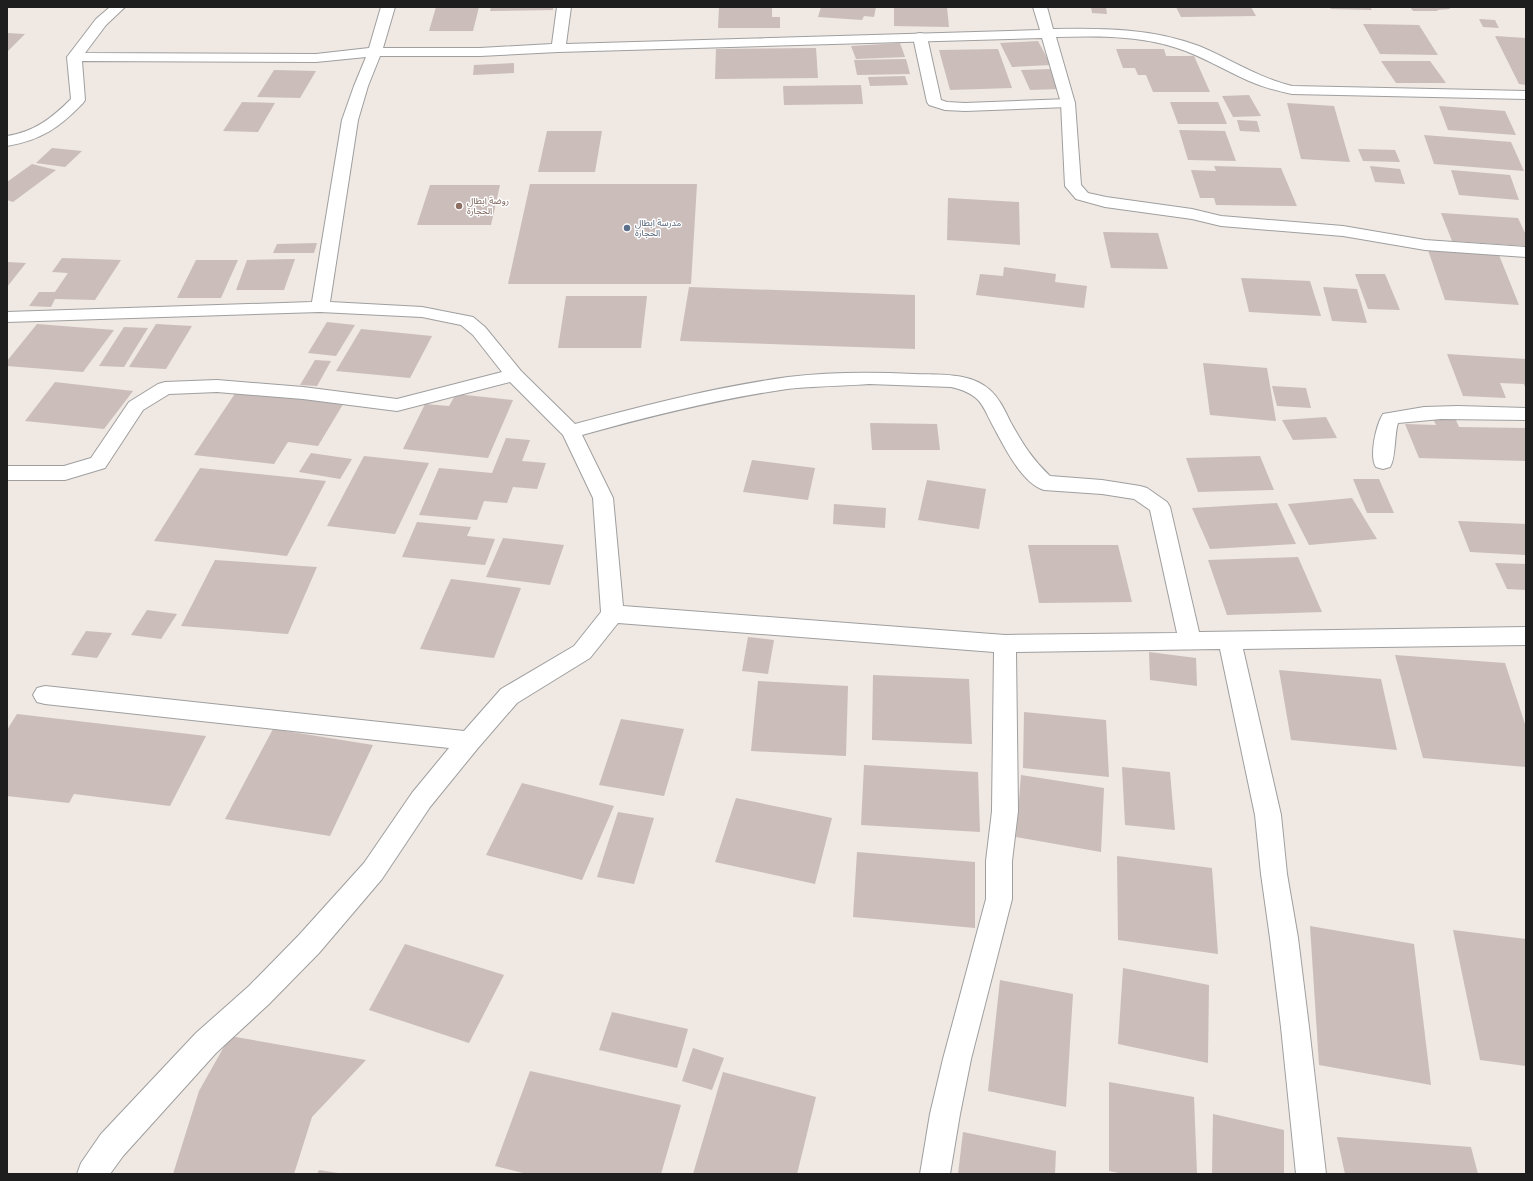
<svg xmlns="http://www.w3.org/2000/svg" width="1533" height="1181" viewBox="0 0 1533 1181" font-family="'Nunito Sans','Noto Sans Arabic',sans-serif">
	<rect width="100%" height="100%" fill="#efe8e3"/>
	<g fill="#cbbdba">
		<path d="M 436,7 L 479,7 L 473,31 L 429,31 Z"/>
		<path d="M 491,7 L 553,7 L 553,10 L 490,11 Z"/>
		<path d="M 719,7 L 772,8 L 772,17 L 780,17 L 780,28 L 718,28 Z"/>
		<path d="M 821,7 L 876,7 L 874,17 L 864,16 L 862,20 L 818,17 Z"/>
		<path d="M 894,7 L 947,7 L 949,27 L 894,26 Z"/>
		<path d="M 1091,7 L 1106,7 L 1107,14 L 1092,13 Z"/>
		<path d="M 1176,7 L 1251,7 L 1256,16 L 1181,17 Z"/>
		<path d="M 1329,7 L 1370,7 L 1372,10 L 1331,9 Z"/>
		<path d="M 1410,7 L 1449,7 L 1450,9 L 1437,10 L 1438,11 L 1413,11 Z"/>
		<path d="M 1479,19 L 1495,20 L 1499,28 L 1483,27 Z"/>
		<path d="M 1363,24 L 1419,25 L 1438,55 L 1380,54 Z"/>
		<path d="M 7,33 L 25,34 L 7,52 Z"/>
		<path d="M 1495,36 L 1526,38 L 1526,85 L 1519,84 Z"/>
		<path d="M 1038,41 L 1051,65 L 1012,67 L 1000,43 Z"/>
		<path d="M 900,43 L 905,57 L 856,59 L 851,46 Z"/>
		<path d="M 816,48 L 818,78 L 715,79 L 716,49 Z"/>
		<path d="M 998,49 L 1012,88 L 950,90 L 939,50 Z"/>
		<path d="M 1116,49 L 1164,49 L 1166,56 L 1194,56 L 1210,92 L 1153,92 L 1146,75 L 1138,75 L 1135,68 L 1123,68 Z"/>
		<path d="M 906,59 L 910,74 L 857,75 L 854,60 Z"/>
		<path d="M 1381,61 L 1430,61 L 1446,83 L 1396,83 Z"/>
		<path d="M 514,63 L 514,73 L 473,75 L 474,65 Z"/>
		<path d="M 1051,69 L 1061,89 L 1030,90 L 1021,70 Z"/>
		<path d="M 274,70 L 316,71 L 300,98 L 257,97 Z"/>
		<path d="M 905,76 L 908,85 L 870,86 L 868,77 Z"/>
		<path d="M 861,85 L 863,104 L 784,105 L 783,86 Z"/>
		<path d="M 1249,95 L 1261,116 L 1233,117 L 1222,96 Z"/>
		<path d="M 242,102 L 275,103 L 258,132 L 223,131 Z"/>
		<path d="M 1170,102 L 1218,102 L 1227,124 L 1178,124 Z"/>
		<path d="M 1287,103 L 1334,106 L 1350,162 L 1301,159 Z"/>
		<path d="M 1439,106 L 1505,111 L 1516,135 L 1448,130 Z"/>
		<path d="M 1237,120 L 1257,121 L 1260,132 L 1240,131 Z"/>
		<path d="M 1179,130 L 1225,131 L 1236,161 L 1188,160 Z"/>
		<path d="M 547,131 L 602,131 L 595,172 L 538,172 Z"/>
		<path d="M 1424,135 L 1511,142 L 1524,171 L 1434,164 Z"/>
		<path d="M 52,148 L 82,151 L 65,167 L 36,163 Z"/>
		<path d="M 1358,149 L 1395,150 L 1400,162 L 1363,161 Z"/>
		<path d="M 32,164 L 56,170 L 13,202 L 7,200 L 7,182 Z"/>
		<path d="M 1214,166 L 1281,168 L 1297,206 L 1216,205 L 1214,198 L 1200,198 L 1191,170 L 1216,171 Z"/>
		<path d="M 1370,166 L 1400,169 L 1405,184 L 1375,182 Z"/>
		<path d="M 1451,170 L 1510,175 L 1519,200 L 1459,195 Z"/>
		<path d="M 530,184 L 697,184 L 691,284 L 508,284 Z"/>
		<path d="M 430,185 L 500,185 L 491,225 L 417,225 Z"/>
		<path d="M 948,198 L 1019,202 L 1020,245 L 947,240 Z"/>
		<path d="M 1441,213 L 1518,218 L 1526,235 L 1526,246 L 1452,241 Z"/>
		<path d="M 1103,232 L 1158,233 L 1168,269 L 1111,268 Z"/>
		<path d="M 317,243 L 314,253 L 273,253 L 277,244 Z"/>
		<path d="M 1428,250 L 1499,255 L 1519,305 L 1445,300 Z"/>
		<path d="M 62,258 L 121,260 L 95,300 L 55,299 L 51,307 L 29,306 L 39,292 L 55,292 L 68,273 L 52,272 Z"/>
		<path d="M 295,259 L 284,290 L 236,290 L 247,260 Z"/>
		<path d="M 196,260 L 238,260 L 221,298 L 177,298 Z"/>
		<path d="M 7,262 L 26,263 L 7,287 Z"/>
		<path d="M 1004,267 L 1056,274 L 1055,282 L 1087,286 L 1084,308 L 976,295 L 980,274 L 1003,276 Z"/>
		<path d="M 1355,274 L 1385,274 L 1400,310 L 1368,309 Z"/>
		<path d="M 1241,278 L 1310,281 L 1321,316 L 1249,312 Z"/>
		<path d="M 689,287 L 915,295 L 915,349 L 680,341 Z"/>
		<path d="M 1323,287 L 1357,289 L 1367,323 L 1332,321 Z"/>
		<path d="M 566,296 L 647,296 L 641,348 L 558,348 Z"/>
		<path d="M 327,322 L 355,325 L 336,356 L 308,353 Z"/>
		<path d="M 37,324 L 114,330 L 83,372 L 7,366 L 7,361 Z"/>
		<path d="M 156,324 L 192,326 L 166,369 L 129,367 Z"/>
		<path d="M 124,327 L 148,328 L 124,367 L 99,366 Z"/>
		<path d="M 361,329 L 432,336 L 410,378 L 336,371 Z"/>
		<path d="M 1447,354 L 1526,359 L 1526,390 L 1524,384 L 1500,383 L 1506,398 L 1463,396 Z"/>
		<path d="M 315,360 L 331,361 L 317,386 L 300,385 Z"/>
		<path d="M 1203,363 L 1267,368 L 1276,421 L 1210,415 Z"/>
		<path d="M 55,382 L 133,391 L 104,429 L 25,421 Z"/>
		<path d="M 1272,386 L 1306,388 L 1311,408 L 1277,406 Z"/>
		<path d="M 238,389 L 345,401 L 318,446 L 288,442 L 274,464 L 194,455 Z"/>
		<path d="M 456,394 L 513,400 L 488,458 L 403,449 L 425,404 L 449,406 Z"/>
		<path d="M 1326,417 L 1337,438 L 1293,440 L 1282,420 Z"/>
		<path d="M 1432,417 L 1455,418 L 1459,427 L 1526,428 L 1526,461 L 1419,458 L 1405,424 L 1436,425 Z"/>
		<path d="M 870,423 L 937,424 L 940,450 L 872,450 Z"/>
		<path d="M 506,438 L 530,440 L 522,461 L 546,463 L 537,489 L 513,487 L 507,503 L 484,501 L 477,520 L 419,515 L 439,468 L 492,473 Z"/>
		<path d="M 311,453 L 352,459 L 340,479 L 299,472 Z"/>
		<path d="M 364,456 L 429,463 L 395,534 L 327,526 Z"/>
		<path d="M 1260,456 L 1274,490 L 1198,492 L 1186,458 Z"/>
		<path d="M 752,460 L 815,468 L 808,500 L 743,492 Z"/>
		<path d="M 200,468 L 326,481 L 287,556 L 154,541 Z"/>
		<path d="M 1353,479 L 1379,479 L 1394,513 L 1367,513 Z"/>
		<path d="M 927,480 L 986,489 L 979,529 L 918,520 Z"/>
		<path d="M 1352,498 L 1377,539 L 1309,545 L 1288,504 Z"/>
		<path d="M 1277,503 L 1296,544 L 1210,549 L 1192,508 Z"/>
		<path d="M 834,504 L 886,508 L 885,528 L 833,524 Z"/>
		<path d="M 1458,521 L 1526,524 L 1526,555 L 1470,552 Z"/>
		<path d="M 417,522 L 471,527 L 467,536 L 495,539 L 485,565 L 402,557 Z"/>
		<path d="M 503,538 L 564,545 L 550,585 L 486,577 Z"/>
		<path d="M 1028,545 L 1118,545 L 1132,602 L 1039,603 Z"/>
		<path d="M 1298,557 L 1322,612 L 1227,615 L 1208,560 Z"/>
		<path d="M 215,560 L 317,567 L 288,634 L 181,626 Z"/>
		<path d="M 1495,563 L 1526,564 L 1526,590 L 1507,589 Z"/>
		<path d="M 451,579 L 521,588 L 494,658 L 420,649 Z"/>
		<path d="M 147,610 L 177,614 L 161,639 L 131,635 Z"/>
		<path d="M 86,631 L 112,633 L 97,658 L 71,655 Z"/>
		<path d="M 748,637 L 774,640 L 768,674 L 742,671 Z"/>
		<path d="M 1149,652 L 1196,658 L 1197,686 L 1150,680 Z"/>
		<path d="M 1395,655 L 1505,663 L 1526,727 L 1526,767 L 1423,758 Z"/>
		<path d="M 1279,670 L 1381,679 L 1397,750 L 1291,740 Z"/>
		<path d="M 873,675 L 969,679 L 972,744 L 872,740 Z"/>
		<path d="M 758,681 L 848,686 L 846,756 L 751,751 Z"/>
		<path d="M 1024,712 L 1106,720 L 1109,777 L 1023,768 Z"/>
		<path d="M 17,714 L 206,736 L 170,806 L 74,794 L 69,803 L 7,796 L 7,730 Z"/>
		<path d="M 621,719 L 684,729 L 664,796 L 599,785 Z"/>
		<path d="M 273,729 L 373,745 L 330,836 L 225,819 Z"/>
		<path d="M 864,765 L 978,772 L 980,832 L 861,825 Z"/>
		<path d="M 1122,767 L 1170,772 L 1175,830 L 1125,825 Z"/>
		<path d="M 1021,775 L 1104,788 L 1101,852 L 1016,837 Z"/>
		<path d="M 522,783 L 614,806 L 582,880 L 486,855 Z"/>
		<path d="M 736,798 L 832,818 L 815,884 L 715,862 Z"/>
		<path d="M 618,812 L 654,818 L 634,884 L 597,877 Z"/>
		<path d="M 857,852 L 975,862 L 975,928 L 853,917 Z"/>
		<path d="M 1117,856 L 1212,868 L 1218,954 L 1118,940 Z"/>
		<path d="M 1310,926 L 1414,944 L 1431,1085 L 1319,1065 Z"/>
		<path d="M 1453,930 L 1526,939 L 1526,1066 L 1480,1060 Z"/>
		<path d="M 405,944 L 504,975 L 469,1043 L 369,1010 Z"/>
		<path d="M 1123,968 L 1209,985 L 1208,1063 L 1118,1044 Z"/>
		<path d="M 1000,980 L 1073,994 L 1066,1107 L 988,1091 Z"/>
		<path d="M 612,1012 L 688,1029 L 677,1068 L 599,1050 Z"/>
		<path d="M 230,1036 L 366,1060 L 312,1117 L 294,1174 L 173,1174 L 199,1091 Z"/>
		<path d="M 693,1048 L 724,1058 L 712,1090 L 682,1081 Z"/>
		<path d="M 530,1071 L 681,1105 L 661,1174 L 527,1174 L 495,1166 Z"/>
		<path d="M 723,1072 L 816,1097 L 797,1174 L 693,1174 Z"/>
		<path d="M 1109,1082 L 1194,1097 L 1197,1174 L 1124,1174 L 1109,1171 Z"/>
		<path d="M 1213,1114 L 1284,1130 L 1284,1174 L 1212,1174 Z"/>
		<path d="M 963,1132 L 1056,1151 L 1055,1174 L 958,1174 Z"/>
		<path d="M 1337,1137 L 1471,1147 L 1478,1174 L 1345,1174 Z"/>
		<path d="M 319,1170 L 338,1173 L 338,1174 L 317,1174 Z"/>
	</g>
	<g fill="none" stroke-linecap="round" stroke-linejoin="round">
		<defs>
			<path id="lane" d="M 920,33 L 925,34 L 927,37 L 941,100 L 947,102 L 965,103 L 1068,99 L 1073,100 L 1075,103 L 1073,106 L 1068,107 L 965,111 L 945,110 L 929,105 L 927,102 L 913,37 L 915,34 Z"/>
			<g id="street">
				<path d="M 110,7 L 125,7 L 106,25 L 85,53 L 316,54 L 369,48 L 381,7 L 395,7 L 383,48 L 480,48 L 552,44 L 557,7 L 571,7 L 566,44 L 1040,30 L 1033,7 L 1047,7 L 1053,29 C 1103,28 1152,28 1199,46 C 1230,59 1259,78 1292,86 L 1526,91 L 1526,99 L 1292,94 C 1277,91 1263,87 1249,81 C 1224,70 1202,56 1177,48 C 1138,35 1096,36 1056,37 L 1075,103 L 1081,185 L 1088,193 L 1106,197 L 1192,209 L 1221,216 L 1343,226 L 1425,240 L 1526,247 L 1526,257 L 1425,250 L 1343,236 L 1221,226 L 1192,219 L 1105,207 L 1076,199 L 1065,186 L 1061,103 L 1042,38 L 558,52 L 480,56 L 380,56 L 368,86 L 358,120 L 330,302 L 422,307 L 473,317 L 485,327 L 521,371 L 575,424 C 645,405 716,387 788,377 C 829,372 872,372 914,374 C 939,375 970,372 990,390 C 1000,399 1005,411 1011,423 C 1023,444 1032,459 1050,476 L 1102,480 L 1140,486 L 1147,488 L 1167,502 L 1170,507 L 1199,632 L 1526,627 L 1526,645 L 1243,649 L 1281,815 L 1287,874 L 1298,938 L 1309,1027 L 1326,1174 L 1296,1174 L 1281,1027 L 1270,938 L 1261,874 L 1255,815 L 1220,649 L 1016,652 L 1018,811 L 1012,861 L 1012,899 L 971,1059 L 960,1114 L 950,1174 L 920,1174 L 930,1114 L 943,1059 L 986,899 L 986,861 L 992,811 L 994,652 L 618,623 L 590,658 L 517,703 L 478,748 L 430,807 L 382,879 L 319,953 L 269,1004 L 216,1053 L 123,1156 L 110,1174 L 77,1174 L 81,1163 L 101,1134 L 196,1033 L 249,986 L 299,935 L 364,863 L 412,793 L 449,748 L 45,704 L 37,702 L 33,695 L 37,688 L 45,686 L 464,731 L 501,689 L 574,646 L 601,612 L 593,498 L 563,435 L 510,382 L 397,411 L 303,399 L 217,392 L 169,394 L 143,410 L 105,468 L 65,480 L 7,480 L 7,466 L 64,466 L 91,458 L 129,402 L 158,384 L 165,382 L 217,380 L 303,387 L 397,399 L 502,372 L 473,335 L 461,325 L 422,317 L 320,312 L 7,322 L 7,312 L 312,302 L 342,120 L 354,86 L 366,57 L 316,62 L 82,61 L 85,100 L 83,103 C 59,128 41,140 7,146 L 7,136 C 34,132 52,118 71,99 L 67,57 L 96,19 ZM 869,384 L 951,387 C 960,389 969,392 976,398 C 984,405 987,415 992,424 C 1003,444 1021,483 1044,490 L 1102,494 L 1134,499 L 1150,510 L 1177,633 L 1005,635 L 623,606 L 613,498 L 582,435 C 650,416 718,399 787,389 C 814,386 842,386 869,384 Z"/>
				<path d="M 1458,406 L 1526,408 L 1526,420 L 1441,419 L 1398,423 C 1394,436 1396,458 1390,467 L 1383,469 L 1376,467 C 1369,456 1376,425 1383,414 L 1424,407 Z"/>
			</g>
		</defs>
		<use href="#lane" stroke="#9f9f9f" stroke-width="2"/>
		<use href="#street" stroke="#9f9f9f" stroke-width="2"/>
		<use href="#lane" fill="#fff" fill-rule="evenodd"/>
		<use href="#street" fill="#fff" fill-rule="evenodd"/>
	</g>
	<circle fill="#8d6e63" stroke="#fff" stroke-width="1.5" cx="459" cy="206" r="4"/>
	<circle fill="#5c6f8a" stroke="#fff" stroke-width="1.5" cx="627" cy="228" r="4"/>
	<g text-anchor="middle" stroke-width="3" stroke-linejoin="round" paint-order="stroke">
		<g font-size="9" fill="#785e54" stroke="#fff" text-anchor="start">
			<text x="467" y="204">روضة ابطال<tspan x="467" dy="10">الحجارة</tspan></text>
		</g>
		<g font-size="9" fill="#4e5e75" stroke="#fff" text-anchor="start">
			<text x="635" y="226">مدرسة ابطال<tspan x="635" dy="10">الحجارة</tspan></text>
		</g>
	</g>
	<rect width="1533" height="1181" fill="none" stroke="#1e1e1e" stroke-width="16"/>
</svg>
